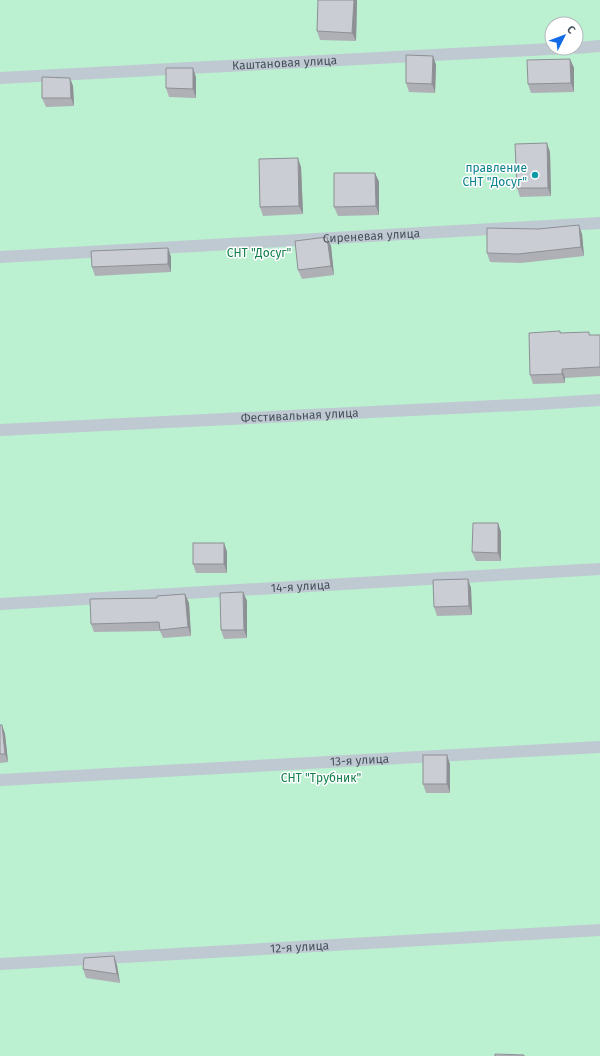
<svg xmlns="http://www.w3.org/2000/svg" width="600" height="1056" viewBox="0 0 600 1056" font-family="'Fira Sans',sans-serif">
	<rect width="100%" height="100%" fill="#f1efee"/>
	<path fill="#bbf0d1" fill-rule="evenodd" d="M 0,0 L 600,0 L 600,1056 L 0,1056 ZM 552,24 L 576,24 L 576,48 L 552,48 Z"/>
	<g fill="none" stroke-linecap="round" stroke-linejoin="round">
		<g stroke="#bfc9d1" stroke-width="12">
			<path d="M 576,48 L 600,46"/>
			<path id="s1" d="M 0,78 L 569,48"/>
			<path id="s2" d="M 0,257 L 600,223"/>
			<path id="s3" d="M 0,430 L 538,404 L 600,400"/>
			<path id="s4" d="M 0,604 L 600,569"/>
			<path id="s5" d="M 0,780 L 600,747"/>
			<path id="s6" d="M 0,964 L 600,930"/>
		</g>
	</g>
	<g fill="#aeb0b6">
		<path d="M 357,2 L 356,41 L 320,40 L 317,31 Z"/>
		<path d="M 433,56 L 436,65 L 435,93 L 409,92 L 406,83 Z"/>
		<path d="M 570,59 L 574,68 L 574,92 L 531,93 L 528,84 Z"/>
		<path d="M 196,77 L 196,98 L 169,97 L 166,88 Z"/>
		<path d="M 70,78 L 73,86 L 74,106 L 46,107 L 42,98 Z"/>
		<path d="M 550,152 L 551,196 L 520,197 L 517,188 Z"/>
		<path d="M 301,167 L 303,214 L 263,216 L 260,207 Z"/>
		<path d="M 375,173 L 379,182 L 379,215 L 338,216 L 334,207 Z"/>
		<path d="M 582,234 L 584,256 L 521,263 L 490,262 L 487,253 Z"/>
		<path d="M 331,246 L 334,275 L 302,279 L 298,270 Z"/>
		<path d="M 168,248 L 171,257 L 171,272 L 95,276 L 92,267 Z"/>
		<path d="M 561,333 L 590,335 L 600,335 L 600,376 L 565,378 L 565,383 L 533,384 L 530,375 Z"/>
		<path d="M 498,523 L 501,532 L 501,561 L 476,561 L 472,552 Z"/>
		<path d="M 224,543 L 227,552 L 227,573 L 196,573 L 193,564 Z"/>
		<path d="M 468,579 L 471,588 L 472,615 L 437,616 L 434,607 Z"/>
		<path d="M 243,592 L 247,601 L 247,638 L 224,639 L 221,630 Z"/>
		<path d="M 185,594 L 189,603 L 191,636 L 163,638 L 160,631 L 94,632 L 91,624 L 157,598 Z"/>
		<path d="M 0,725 L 2,725 L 5,734 L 8,762 L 0,763 Z"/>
		<path d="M 450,764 L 450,793 L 426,793 L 423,784 Z"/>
		<path d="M 117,965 L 120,983 L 86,978 L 83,969 Z"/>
	</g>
	<g fill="#8d9094">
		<path d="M 354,0 L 357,0 L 357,2 L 356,41 L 352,33 Z"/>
		<path d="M 433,56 L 436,65 L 435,93 L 432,84 Z"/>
		<path d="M 570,59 L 574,68 L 574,92 L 571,83 Z"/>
		<path d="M 193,68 L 196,77 L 196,98 L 193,89 Z"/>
		<path d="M 70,78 L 73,86 L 74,106 L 71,98 Z"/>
		<path d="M 547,143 L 550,152 L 551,196 L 548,188 Z"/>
		<path d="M 298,158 L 301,167 L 303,214 L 299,206 Z"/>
		<path d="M 375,173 L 379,182 L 379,215 L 376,206 Z"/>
		<path d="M 579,225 L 582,234 L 584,256 L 581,247 Z"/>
		<path d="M 327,237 L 331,246 L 334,275 L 331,266 Z"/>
		<path d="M 168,248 L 171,257 L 171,272 L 168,264 Z"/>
		<path d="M 562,369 L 565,378 L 565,383 L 562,374 Z"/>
		<path d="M 498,523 L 501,532 L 501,561 L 498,553 Z"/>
		<path d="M 224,543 L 227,552 L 227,573 L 224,564 Z"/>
		<path d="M 468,579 L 471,588 L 472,615 L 469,606 Z"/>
		<path d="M 243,592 L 247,601 L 247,638 L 244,630 Z"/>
		<path d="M 185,594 L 189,603 L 191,636 L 188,627 Z"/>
		<path d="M 2,725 L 5,734 L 8,762 L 5,754 Z"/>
		<path d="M 447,755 L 450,764 L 450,793 L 447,784 Z"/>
		<path d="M 114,956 L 117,965 L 120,983 L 117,974 Z"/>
	</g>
	<g fill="#cacdd4" stroke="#8d9094">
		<path d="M 318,0 L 354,0 L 352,33 L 317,31 Z"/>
		<path d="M 406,55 L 433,56 L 432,84 L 406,83 Z"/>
		<path d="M 570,59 L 571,83 L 528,84 L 527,60 Z"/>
		<path d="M 166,68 L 193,68 L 193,89 L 166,88 Z"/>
		<path d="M 42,77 L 70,78 L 71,98 L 42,98 Z"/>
		<path d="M 547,143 L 548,188 L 517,188 L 515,144 Z"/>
		<path d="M 298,158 L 299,206 L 260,207 L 259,159 Z"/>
		<path d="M 334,173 L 375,173 L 376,206 L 334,207 Z"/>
		<path d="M 579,225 L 581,247 L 518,254 L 487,253 L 487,228 L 538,229 Z"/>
		<path d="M 327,237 L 331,266 L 298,270 L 295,241 Z"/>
		<path d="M 168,248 L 168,264 L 92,267 L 91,251 Z"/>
		<path d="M 560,331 L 560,333 L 589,332 L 589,335 L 600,335 L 600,367 L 562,369 L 562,374 L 530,375 L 529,333 Z"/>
		<path d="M 473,523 L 498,523 L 498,553 L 472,552 Z"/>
		<rect x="193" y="543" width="31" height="21"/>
		<path d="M 468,579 L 469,606 L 434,607 L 433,580 Z"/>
		<path d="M 243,592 L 244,630 L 221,630 L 220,593 Z"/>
		<path d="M 185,594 L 188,627 L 160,630 L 159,622 L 91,624 L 90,599 L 157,598 L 157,596 Z"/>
		<path d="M 0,725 L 2,725 L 5,754 L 0,754 Z"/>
		<rect x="423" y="755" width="24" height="29"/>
		<path d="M 114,956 L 117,974 L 83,969 L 84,958 Z"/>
		<path d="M 495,1054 L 524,1055 L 524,1056 L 495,1056 Z"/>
	</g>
	<circle fill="#0f9aa8" stroke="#fff" stroke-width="1.5" cx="535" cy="175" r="4"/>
	<g text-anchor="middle" stroke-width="3" stroke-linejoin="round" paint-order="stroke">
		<g font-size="12" fill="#46515d" stroke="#fff">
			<text dy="4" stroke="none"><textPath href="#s1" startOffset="285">Каштановая улица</textPath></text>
			<text dy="4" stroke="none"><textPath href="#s2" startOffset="372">Сиреневая улица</textPath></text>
			<text dy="4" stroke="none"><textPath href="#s3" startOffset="300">Фестивальная улица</textPath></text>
			<text dy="4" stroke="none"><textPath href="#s4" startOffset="301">14-я улица</textPath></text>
			<text dy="4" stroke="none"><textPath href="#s5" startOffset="360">13-я улица</textPath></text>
			<text dy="4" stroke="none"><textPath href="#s6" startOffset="300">12-я улица</textPath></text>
		</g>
		<g font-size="12" fill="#0d838f" stroke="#fff" text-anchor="end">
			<text x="527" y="172">правление<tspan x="527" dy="14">СНТ "Досуг"</tspan></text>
		</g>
		<g font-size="12" fill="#14814d" stroke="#fff">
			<text x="259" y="257">СНТ "Досуг"</text>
			<text x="321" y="782">СНТ "Трубник"</text>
		</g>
	</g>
	<g transform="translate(564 36) rotate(48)"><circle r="19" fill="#ffffff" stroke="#b5b9be"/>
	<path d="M0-3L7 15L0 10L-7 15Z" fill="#136ae6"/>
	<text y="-6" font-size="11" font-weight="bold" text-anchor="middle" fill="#46515d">С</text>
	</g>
</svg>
